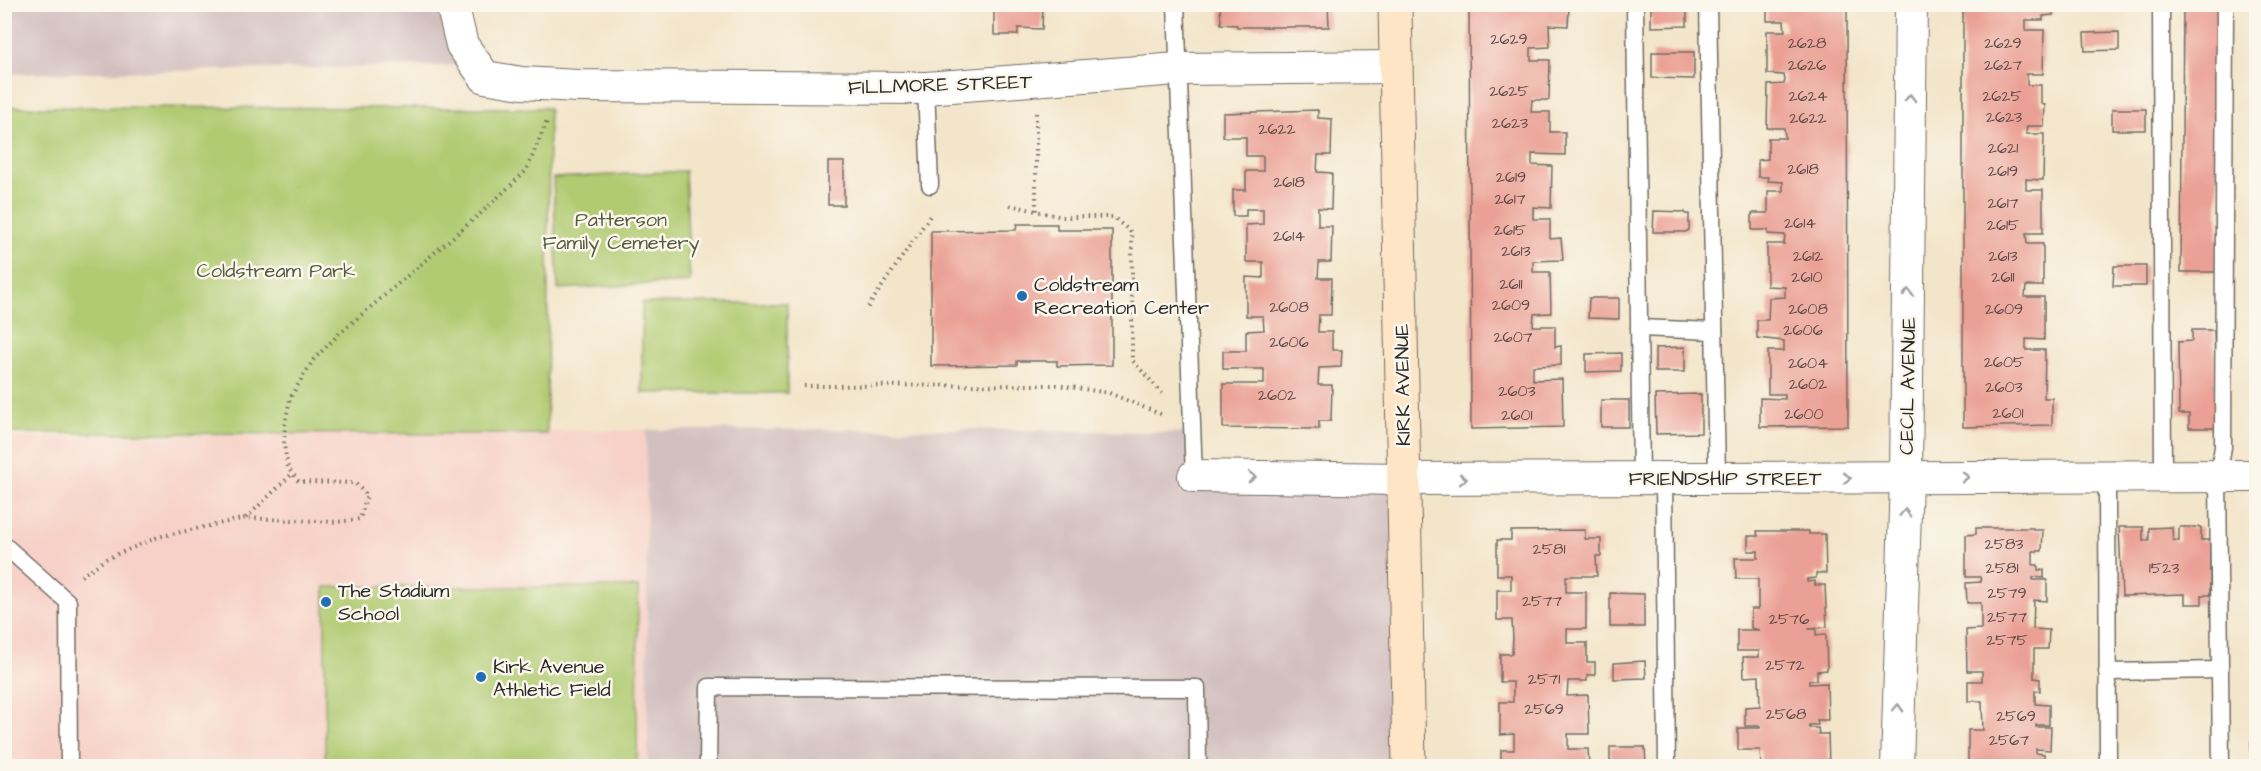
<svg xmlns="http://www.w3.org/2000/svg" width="2261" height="771" viewBox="0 0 2261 771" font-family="'Architects Daughter',sans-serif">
	<rect width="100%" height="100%" fill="#fbf7ec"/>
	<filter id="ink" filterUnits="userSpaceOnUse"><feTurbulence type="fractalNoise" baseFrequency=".0167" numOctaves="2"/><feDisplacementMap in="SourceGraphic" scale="12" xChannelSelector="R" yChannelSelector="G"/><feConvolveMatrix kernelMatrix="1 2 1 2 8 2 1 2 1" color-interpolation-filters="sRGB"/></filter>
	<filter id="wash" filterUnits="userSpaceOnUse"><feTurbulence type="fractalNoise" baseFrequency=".008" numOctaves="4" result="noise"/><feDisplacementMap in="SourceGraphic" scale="24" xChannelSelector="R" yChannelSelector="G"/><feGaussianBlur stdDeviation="1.35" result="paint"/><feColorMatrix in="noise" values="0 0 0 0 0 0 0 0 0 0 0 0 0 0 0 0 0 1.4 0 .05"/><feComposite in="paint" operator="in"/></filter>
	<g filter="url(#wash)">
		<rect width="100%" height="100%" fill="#f3e5ca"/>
		<path fill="#f7d1c7" d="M 646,430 L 648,766 L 5,766 L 4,438 Z"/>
		<g fill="#d2bfc0">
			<path d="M 4,5 L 455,5 L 486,65 L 5,74 Z"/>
			<path d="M 966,429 L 1197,433 L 1198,474 L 1406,476 L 1409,766 L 648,766 L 646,430 Z"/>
		</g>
		<g fill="#b0cb72" stroke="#6e7b4e" stroke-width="1.5">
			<path d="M 5,107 L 549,108 L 547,434 L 5,433 Z"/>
			<path d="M 685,171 L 690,282 L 558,289 L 553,178 Z"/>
			<rect x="642" y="303" width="145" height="90"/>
			<path d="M 325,587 L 638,587 L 637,766 L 325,766 Z"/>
		</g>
		<g id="blocks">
			<g fill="#eba095">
				<path d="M 994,4 L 1043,4 L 1042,29 L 1018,28 L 1018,35 L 994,35 Z"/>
				<path d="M 1220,4 L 1328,4 L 1329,27 L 1237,27 L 1237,25 L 1221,24 Z"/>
				<path d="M 1469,4 L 1532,4 L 1569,8 L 1568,26 L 1549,25 L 1550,47 L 1531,48 L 1531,60 L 1550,60 L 1549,100 L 1532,100 L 1531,112 L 1550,112 L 1550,132 L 1565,132 L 1565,155 L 1532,154 L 1532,165 L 1552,166 L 1551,208 L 1533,207 L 1533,219 L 1550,219 L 1550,239 L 1561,238 L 1563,260 L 1533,261 L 1533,272 L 1550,272 L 1551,313 L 1534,314 L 1533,326 L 1555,326 L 1555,347 L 1561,346 L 1561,365 L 1533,366 L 1533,380 L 1562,379 L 1563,427 L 1471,429 Z"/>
				<path d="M 1651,4 L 1687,4 L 1687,26 L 1651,27 Z"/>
				<path d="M 1963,4 L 2053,4 L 2053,15 L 2043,16 L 2043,20 L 2026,20 L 2026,30 L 2044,30 L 2043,74 L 2027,74 L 2027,85 L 2041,85 L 2041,104 L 2045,105 L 2044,126 L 2027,126 L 2026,132 L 2027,134 L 2044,134 L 2043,180 L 2026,179 L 2026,190 L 2043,190 L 2043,233 L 2026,233 L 2027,244 L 2043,244 L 2043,286 L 2026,286 L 2025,297 L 2044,297 L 2044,340 L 2026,339 L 2026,350 L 2045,350 L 2044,398 L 2052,398 L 2052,425 L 1963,427 Z"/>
				<path d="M 2183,4 L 2218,4 L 2218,272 L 2181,272 Z"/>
				<path d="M 1767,5 L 1847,5 L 1848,426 L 1760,427 L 1760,398 L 1785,399 L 1785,394 L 1768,394 L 1768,351 L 1784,351 L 1784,341 L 1757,338 L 1757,320 L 1768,320 L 1769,298 L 1785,297 L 1785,287 L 1767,286 L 1767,244 L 1784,244 L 1785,235 L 1768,234 L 1768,230 L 1752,230 L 1752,213 L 1768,213 L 1768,191 L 1783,191 L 1783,182 L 1768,181 L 1768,177 L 1758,177 L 1758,160 L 1768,159 L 1768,138 L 1785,138 L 1784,128 L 1767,128 L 1768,85 L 1784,84 L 1785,80 L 1784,75 L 1767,74 L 1767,31 L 1785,31 L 1784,21 L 1767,21 Z"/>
				<path d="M 2119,32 L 2119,50 L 2085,51 L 2084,33 Z"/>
				<path d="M 1652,52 L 1694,52 L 1694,79 L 1652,78 Z"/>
				<rect x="2112" y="109" width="34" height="21"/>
				<path d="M 1318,110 L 1318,118 L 1332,119 L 1331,155 L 1318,155 L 1317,172 L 1332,173 L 1331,209 L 1318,208 L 1318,226 L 1332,226 L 1331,262 L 1319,262 L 1318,278 L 1332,278 L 1331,315 L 1319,315 L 1318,332 L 1332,332 L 1332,350 L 1342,350 L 1341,367 L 1319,368 L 1318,385 L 1332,385 L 1331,421 L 1319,421 L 1319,429 L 1223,428 L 1223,384 L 1264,384 L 1264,369 L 1223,369 L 1223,351 L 1246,351 L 1246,331 L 1264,330 L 1263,316 L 1246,316 L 1246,277 L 1263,278 L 1263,262 L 1246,262 L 1246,225 L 1263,224 L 1263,209 L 1246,209 L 1246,216 L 1233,216 L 1233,190 L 1246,190 L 1246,171 L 1263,171 L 1263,156 L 1246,156 L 1246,137 L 1223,137 L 1223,113 Z"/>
				<rect x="828" y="162" width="16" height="43"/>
				<path d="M 1654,211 L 1685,212 L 1685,214 L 1689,214 L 1689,230 L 1685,232 L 1653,232 Z"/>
				<path d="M 1017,224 L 1057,224 L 1057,230 L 1112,230 L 1112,365 L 1057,366 L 1057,361 L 1017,361 L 1017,365 L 931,366 L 931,231 L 1016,230 Z"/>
				<path d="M 2114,266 L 2146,266 L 2146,286 L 2113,286 Z"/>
				<path d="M 1589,298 L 1619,298 L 1619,319 L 1588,318 Z"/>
				<path d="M 2192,330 L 2214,330 L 2217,428 L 2189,428 L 2189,414 L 2179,414 L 2178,342 L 2192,341 Z"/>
				<path d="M 1685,347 L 1685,372 L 1655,372 L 1655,348 Z"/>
				<path d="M 1621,353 L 1621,371 L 1586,372 L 1586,354 Z"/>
				<path d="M 1701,394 L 1701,433 L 1656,434 L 1655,395 Z"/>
				<rect x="1601" y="400" width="28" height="27"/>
				<path d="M 2119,527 L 2143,527 L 2143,540 L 2149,540 L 2149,528 L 2172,527 L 2173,540 L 2179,541 L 2179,527 L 2201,527 L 2201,540 L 2210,540 L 2210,595 L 2202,595 L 2202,604 L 2185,604 L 2185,594 L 2122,596 Z"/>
				<path d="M 1976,528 L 2033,528 L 2033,530 L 2043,530 L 2042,551 L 2033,551 L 2033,565 L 2038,565 L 2038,570 L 2044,570 L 2044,578 L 2033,577 L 2033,580 L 2047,580 L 2047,601 L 2034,600 L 2033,629 L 2049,630 L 2048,649 L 2034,649 L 2034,678 L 2040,679 L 2040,691 L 2035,691 L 2035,704 L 2049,705 L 2049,725 L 2036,725 L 2036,727 L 2051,727 L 2050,750 L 2036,749 L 2036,753 L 2044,754 L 2044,766 L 1968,766 L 1968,730 L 1983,730 L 1982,701 L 1968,701 L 1968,681 L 1982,681 L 1982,671 L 1967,671 L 1966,630 L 1981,629 L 1981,603 L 1967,603 L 1966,583 L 1981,582 L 1980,577 L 1966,577 L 1966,535 L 1976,534 Z"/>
				<path d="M 1585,530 L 1585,539 L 1601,539 L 1601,556 L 1596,556 L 1597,576 L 1566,576 L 1566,592 L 1586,592 L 1586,629 L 1567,629 L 1567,643 L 1587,643 L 1587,662 L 1595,662 L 1595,675 L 1587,675 L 1587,681 L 1568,681 L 1567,696 L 1588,695 L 1589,734 L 1568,734 L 1568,749 L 1588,749 L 1589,766 L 1501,766 L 1501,750 L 1514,750 L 1514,734 L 1500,735 L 1500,702 L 1513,702 L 1513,682 L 1500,682 L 1500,654 L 1512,654 L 1513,638 L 1512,620 L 1497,620 L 1497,590 L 1511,590 L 1511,575 L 1497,575 L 1497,540 L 1511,540 L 1511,531 Z"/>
				<path d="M 1757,531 L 1809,531 L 1809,534 L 1825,534 L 1826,573 L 1816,573 L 1816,578 L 1807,579 L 1807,582 L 1815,581 L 1815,585 L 1825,585 L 1827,627 L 1808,629 L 1816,629 L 1816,635 L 1826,634 L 1827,670 L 1817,671 L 1817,680 L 1809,680 L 1809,684 L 1827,683 L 1828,720 L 1817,720 L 1818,725 L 1809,725 L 1809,728 L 1818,728 L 1819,734 L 1828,734 L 1829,766 L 1761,766 L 1760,750 L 1738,750 L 1738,728 L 1760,728 L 1760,726 L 1745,726 L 1745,707 L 1760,706 L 1759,676 L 1744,677 L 1743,657 L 1759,657 L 1759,651 L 1737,651 L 1737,630 L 1759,630 L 1751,628 L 1751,609 L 1758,609 L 1758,579 L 1736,579 L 1735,558 L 1758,558 L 1758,551 L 1748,551 L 1748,536 L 1758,536 Z"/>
				<path d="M 1610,593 L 1644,594 L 1644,627 L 1610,627 Z"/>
				<path d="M 1645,661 L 1646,678 L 1614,679 L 1614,663 Z"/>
				<rect x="2251" y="742" width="5" height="24"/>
				<path d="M 1610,747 L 1645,747 L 1646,765 L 1610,766 Z"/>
			</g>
		</g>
	</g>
	<g filter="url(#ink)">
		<use href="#blocks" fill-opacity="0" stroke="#716c63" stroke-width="1.5"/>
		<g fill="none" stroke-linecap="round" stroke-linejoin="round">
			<defs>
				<g id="lane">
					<path d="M 1176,4 L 1194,476"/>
					<path d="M 1635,4 L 1641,479"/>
					<path d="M 1708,4 L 1717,478"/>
					<path d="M 2161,4 L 2163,477"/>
					<path d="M 926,88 L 930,185"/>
					<path d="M 1639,328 L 1714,331"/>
					<path d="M 2107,477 L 2108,766"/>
					<path d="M 1664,479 L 1667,766"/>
					<path d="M 4,545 L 68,602 L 69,766"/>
					<path d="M 2107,672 L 2220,670"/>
					<path d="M 708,766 L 709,687 L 1197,688 L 1198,766"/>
					<path d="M 2221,766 L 2218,476 L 2223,447 L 2225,4"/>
				</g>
				<g id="street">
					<path d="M 452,4 L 462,45 L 485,77 L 522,83 L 578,86 L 926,88 L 1178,69 L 1396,67"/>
					<path d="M 1194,476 L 1404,479 L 2256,476"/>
					<path d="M 1897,766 L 1906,478 L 1911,4"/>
				</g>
				<path id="secondary" d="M 1395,4 L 1409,766"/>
			</defs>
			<use href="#lane" stroke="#716c63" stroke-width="19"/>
			<use href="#street" stroke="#716c63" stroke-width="34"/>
			<use href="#secondary" stroke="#716c63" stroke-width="35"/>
			<g stroke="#716c63" stroke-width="4" stroke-dasharray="1.5 4.5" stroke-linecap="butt">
				<path d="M 1036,113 L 1036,211"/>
				<path d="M 1010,205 L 1062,217 L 1113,217 L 1132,233 L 1132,360 L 1163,394"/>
				<path d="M 868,307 L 932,213"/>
				<path d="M 804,386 L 1057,385 L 1109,393 L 1163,415"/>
				<path d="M 246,518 L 293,473"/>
				<path d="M 81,576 L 106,559 L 158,537 L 246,518 L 337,522 L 360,519 L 367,495 L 355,483 L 299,482 L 288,468 L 284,445 L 285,424 L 290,398 L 314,359 L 339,334 L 480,214 L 526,171 L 548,119"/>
			</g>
			<use href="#lane" stroke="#fff" stroke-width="16"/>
			<use href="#street" stroke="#fff" stroke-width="32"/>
			<use href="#secondary" stroke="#fde5c5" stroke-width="33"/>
		</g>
		<defs><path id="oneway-chevron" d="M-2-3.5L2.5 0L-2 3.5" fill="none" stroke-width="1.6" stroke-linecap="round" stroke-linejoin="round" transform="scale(1.5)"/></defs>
		<g stroke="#a0a0a0">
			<use href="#oneway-chevron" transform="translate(1910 98) rotate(-89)"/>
			<use href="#oneway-chevron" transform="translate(1908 293) rotate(-89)"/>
			<use href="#oneway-chevron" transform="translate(1252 477) rotate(1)"/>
			<use href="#oneway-chevron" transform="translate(1965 477)"/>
			<use href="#oneway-chevron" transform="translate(1847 478)"/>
			<use href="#oneway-chevron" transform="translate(1463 479)"/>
			<use href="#oneway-chevron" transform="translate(1905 513) rotate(-88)"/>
			<use href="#oneway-chevron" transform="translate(1898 708) rotate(-88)"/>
		</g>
	</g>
	<g fill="#1f6fb2" stroke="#fbf7ec" stroke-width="2">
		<circle cx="1022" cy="296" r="6"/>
		<circle cx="326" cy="602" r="6"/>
		<circle cx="481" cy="677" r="6"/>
	</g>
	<g text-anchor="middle" stroke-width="5" stroke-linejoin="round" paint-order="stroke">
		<g font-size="16" fill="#5b4846">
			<text x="1509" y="44">2629</text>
			<text x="1807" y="48">2628</text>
			<text x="2003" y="48">2629</text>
			<text x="1807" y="70">2626</text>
			<text x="2003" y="70">2627</text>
			<text x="1509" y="96">2625</text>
			<text x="1808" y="101">2624</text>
			<text x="2002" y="101">2625</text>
			<text x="2004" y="122">2623</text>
			<text x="1808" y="123">2622</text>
			<text x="1510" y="128">2623</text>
			<text x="1277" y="134">2622</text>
			<text x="2003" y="153">2621</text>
			<text x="1803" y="174">2618</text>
			<text x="2003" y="176">2619</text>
			<text x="1511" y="182">2619</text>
			<text x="1289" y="187">2618</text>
			<text x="1510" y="204">2617</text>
			<text x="2003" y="208">2617</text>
			<text x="1800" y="228">2614</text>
			<text x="2003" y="230">2615</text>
			<text x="1510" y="235">2615</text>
			<text x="1289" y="241">2614</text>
			<text x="1516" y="256">2613</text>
			<text x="1808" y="261">2612</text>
			<text x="2003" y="261">2613</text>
			<text x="1807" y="282">2610</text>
			<text x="2003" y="282">2611</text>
			<text x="1511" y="289">2611</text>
			<text x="1511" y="310">2609</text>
			<text x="1289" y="312">2608</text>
			<text x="1808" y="314">2608</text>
			<text x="2004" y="314">2609</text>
			<text x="1803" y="335">2606</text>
			<text x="1513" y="342">2607</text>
			<text x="1289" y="347">2606</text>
			<text x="2004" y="367">2605</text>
			<text x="1808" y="368">2604</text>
			<text x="1808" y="389">2602</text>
			<text x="2004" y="392">2603</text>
			<text x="1517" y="396">2603</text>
			<text x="1277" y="400">2602</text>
			<text x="2008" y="418">2601</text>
			<text x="1804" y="419">2600</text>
			<text x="1517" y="420">2601</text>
			<text x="2004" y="549">2583</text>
			<text x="1549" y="554">2581</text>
			<text x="2002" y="573">2581</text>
			<text x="2164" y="573">1523</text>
			<text x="2007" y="598">2579</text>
			<text x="1542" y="606">2577</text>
			<text x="2007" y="622">2577</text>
			<text x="1789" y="624">2576</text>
			<text x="2007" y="645">2575</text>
			<text x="1785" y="670">2572</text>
			<text x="1544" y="684">2571</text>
			<text x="1544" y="714">2569</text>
			<text x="1786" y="719">2568</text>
			<text x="2016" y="721">2569</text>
			<text x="2009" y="745">2567</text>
		</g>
		<g font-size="20" fill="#2b2b2b" stroke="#fbf7ec">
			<text transform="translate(940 84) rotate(-2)" y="7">FILLMORE STREET</text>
			<text transform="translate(1402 385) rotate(-91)" y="7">KIRK AVENUE</text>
			<text transform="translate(1907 386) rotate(-89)" y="7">CECIL AVENUE</text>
			<text x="1725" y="485">FRIENDSHIP STREET</text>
		</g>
		<g font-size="20" fill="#535b40" stroke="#fbf7ec">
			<text x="621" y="226">Patterson<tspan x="621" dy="23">Family Cemetery</tspan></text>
			<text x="276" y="277">Coldstream Park</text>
		</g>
		<g font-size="20" fill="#2b2b2b" stroke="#fbf7ec" text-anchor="start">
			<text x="1034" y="291">Coldstream<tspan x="1034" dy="23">Recreation Center</tspan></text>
			<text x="338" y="597">The Stadium<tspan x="338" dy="23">School</tspan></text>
			<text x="493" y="673">Kirk Avenue<tspan x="493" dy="23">Athletic Field</tspan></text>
		</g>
	</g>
	<rect width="2261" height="771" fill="none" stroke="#fbf7ec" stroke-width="24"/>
</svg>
